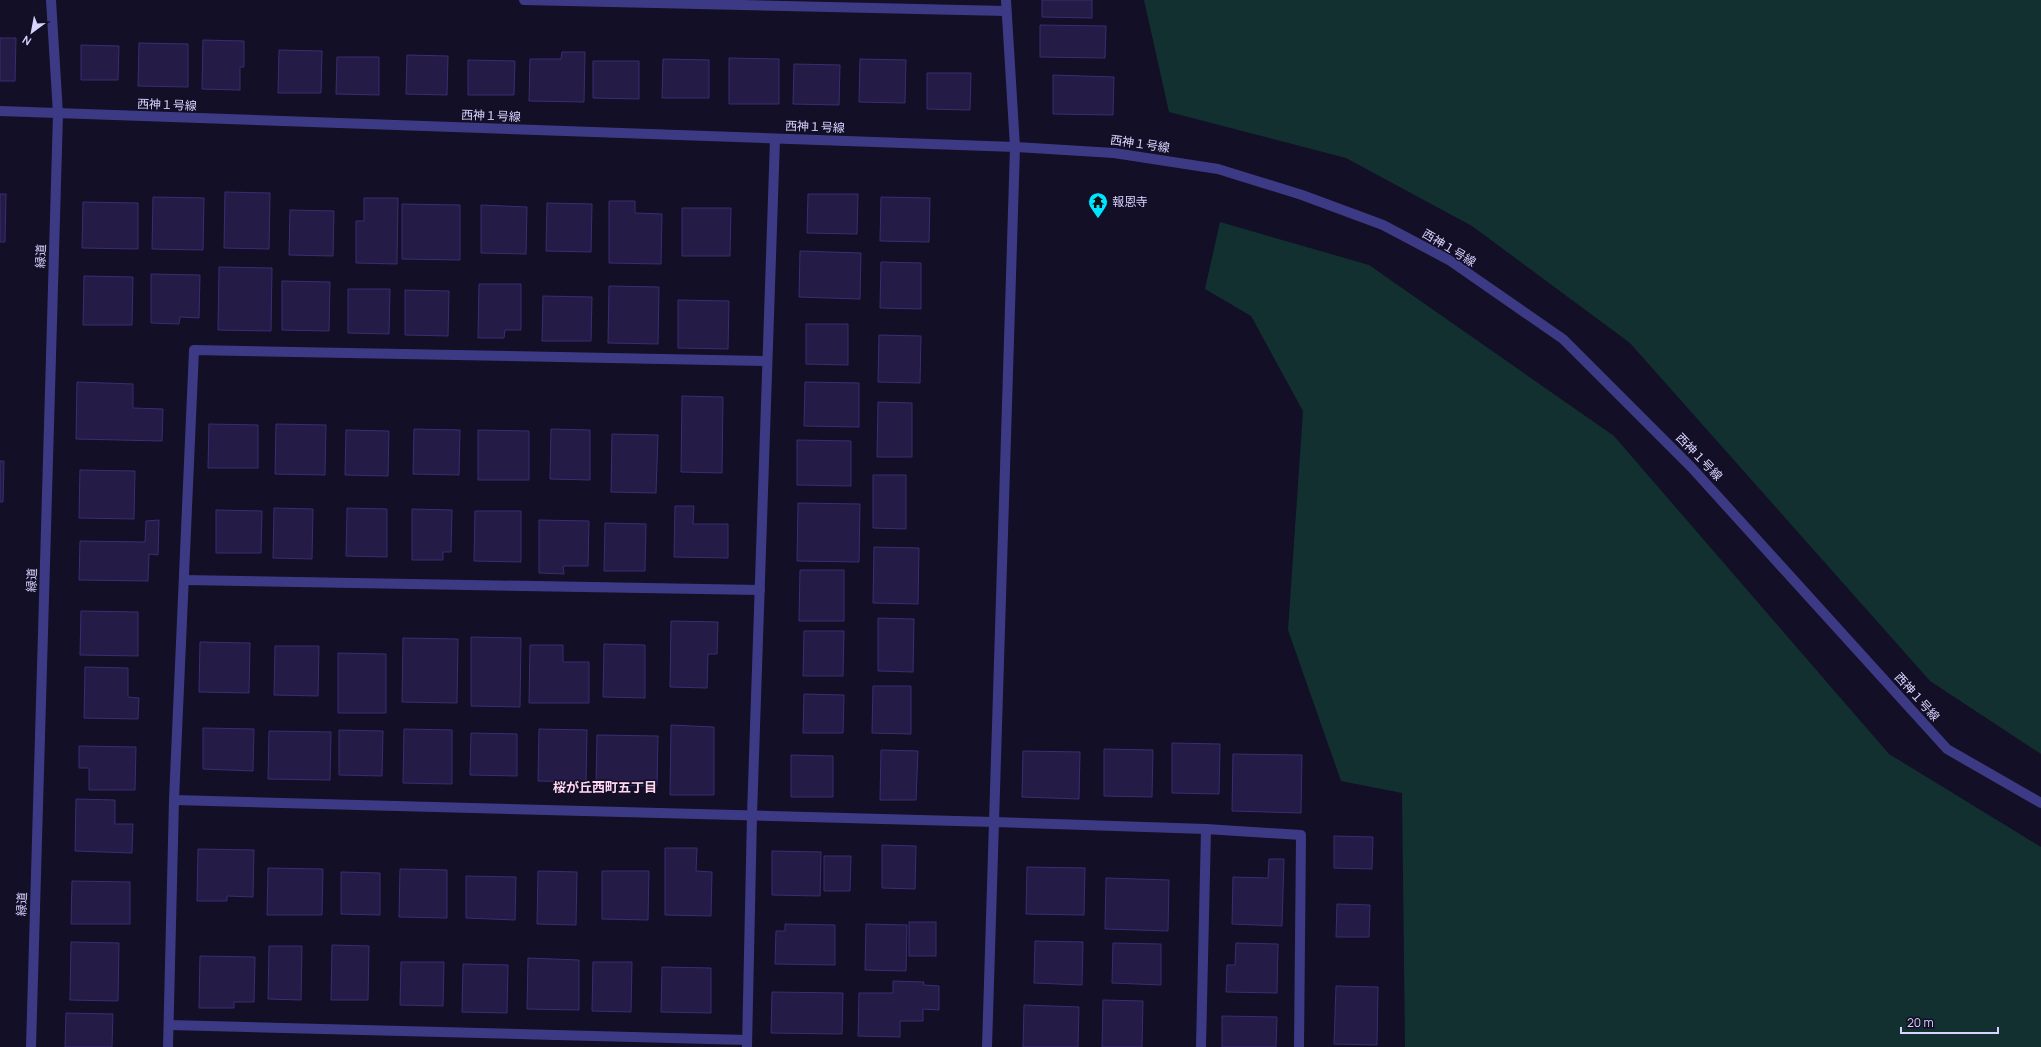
<svg xmlns="http://www.w3.org/2000/svg" width="2041" height="1047" viewBox="0 0 2041 1047" font-family="Manrope,'Noto Sans JP',sans-serif">
	<rect width="100%" height="100%" fill="#130f26"/>
	<g fill="#12302f">
		<path d="M 1144,0 L 2041,0 L 2041,754 L 1930,681 L 1630,343 L 1472,226 L 1346,158 L 1169,112 Z"/>
		<path d="M 1220,222 L 1369,265 L 1614,436 L 1889,754 L 2041,847 L 2041,1047 L 1405,1047 L 1402,793 L 1341,781 L 1288,630 L 1303,411 L 1251,316 L 1205,289 Z"/>
	</g>
	<g fill="#241b47" stroke="#3b2d73">
		<path d="M 1042,0 L 1092,0 L 1092,18 L 1042,17 Z"/>
		<path d="M 1040,25 L 1106,26 L 1105,58 L 1040,57 Z"/>
		<path d="M 0,38 L 16,38 L 15,81 L 0,81 Z"/>
		<path d="M 203,40 L 244,41 L 244,67 L 240,67 L 240,90 L 202,89 Z"/>
		<path d="M 139,43 L 188,44 L 188,87 L 138,86 Z"/>
		<path d="M 81,45 L 119,46 L 118,80 L 81,80 Z"/>
		<path d="M 279,50 L 322,51 L 321,93 L 278,93 Z"/>
		<path d="M 562,52 L 585,52 L 584,102 L 529,101 L 530,59 L 561,59 Z"/>
		<path d="M 407,55 L 448,56 L 447,95 L 406,94 Z"/>
		<path d="M 337,57 L 379,57 L 379,95 L 336,94 Z"/>
		<path d="M 729,58 L 779,59 L 779,104 L 729,104 Z"/>
		<path d="M 663,59 L 709,60 L 709,98 L 662,98 Z"/>
		<path d="M 860,59 L 906,60 L 905,103 L 859,102 Z"/>
		<path d="M 468,60 L 515,61 L 514,95 L 468,95 Z"/>
		<path d="M 593,61 L 639,61 L 639,99 L 593,98 Z"/>
		<path d="M 794,64 L 840,65 L 839,105 L 793,104 Z"/>
		<path d="M 927,73 L 971,73 L 970,110 L 927,109 Z"/>
		<path d="M 1053,75 L 1114,77 L 1113,115 L 1053,114 Z"/>
		<path d="M 225,192 L 270,193 L 269,249 L 224,248 Z"/>
		<path d="M 0,194 L 6,194 L 5,242 L 0,242 Z"/>
		<path d="M 808,194 L 858,194 L 857,234 L 807,233 Z"/>
		<path d="M 153,197 L 204,198 L 203,250 L 152,249 Z"/>
		<path d="M 881,197 L 930,198 L 929,242 L 880,241 Z"/>
		<path d="M 364,198 L 398,198 L 397,264 L 356,263 L 356,221 L 364,221 Z"/>
		<path d="M 609,201 L 635,201 L 635,213 L 662,214 L 661,264 L 609,263 Z"/>
		<path d="M 83,202 L 138,203 L 138,249 L 82,248 Z"/>
		<path d="M 547,203 L 592,204 L 591,252 L 546,251 Z"/>
		<path d="M 402,204 L 460,205 L 460,260 L 402,259 Z"/>
		<path d="M 481,205 L 527,207 L 526,254 L 481,253 Z"/>
		<path d="M 682,208 L 731,208 L 730,256 L 682,256 Z"/>
		<path d="M 290,210 L 334,211 L 333,256 L 289,255 Z"/>
		<path d="M 800,251 L 861,253 L 860,299 L 799,297 Z"/>
		<path d="M 881,262 L 921,263 L 921,309 L 880,308 Z"/>
		<path d="M 219,267 L 272,268 L 271,331 L 218,330 Z"/>
		<path d="M 151,274 L 200,275 L 199,318 L 180,317 L 179,324 L 151,323 Z"/>
		<path d="M 84,276 L 133,277 L 132,325 L 83,325 Z"/>
		<path d="M 282,281 L 330,282 L 329,331 L 282,330 Z"/>
		<path d="M 479,284 L 521,284 L 521,330 L 505,330 L 504,338 L 478,338 Z"/>
		<path d="M 609,286 L 659,287 L 658,344 L 608,343 Z"/>
		<path d="M 348,289 L 390,289 L 389,334 L 348,333 Z"/>
		<path d="M 405,290 L 449,291 L 448,336 L 405,335 Z"/>
		<path d="M 543,296 L 592,297 L 591,341 L 542,341 Z"/>
		<path d="M 678,300 L 729,301 L 728,349 L 678,348 Z"/>
		<path d="M 806,324 L 848,324 L 848,365 L 806,364 Z"/>
		<path d="M 879,335 L 921,336 L 920,383 L 878,382 Z"/>
		<path d="M 77,382 L 133,384 L 133,408 L 163,409 L 162,441 L 76,439 Z"/>
		<path d="M 805,382 L 859,383 L 859,427 L 804,426 Z"/>
		<path d="M 682,396 L 723,397 L 722,473 L 681,472 Z"/>
		<path d="M 878,402 L 912,403 L 912,457 L 877,457 Z"/>
		<path d="M 209,424 L 258,425 L 258,468 L 208,468 Z"/>
		<path d="M 276,424 L 326,425 L 325,475 L 275,474 Z"/>
		<path d="M 414,429 L 460,430 L 459,475 L 413,474 Z"/>
		<path d="M 551,429 L 590,430 L 590,480 L 550,479 Z"/>
		<path d="M 346,430 L 389,431 L 388,476 L 345,475 Z"/>
		<path d="M 478,430 L 529,431 L 529,480 L 478,480 Z"/>
		<path d="M 612,434 L 658,435 L 656,493 L 611,492 Z"/>
		<path d="M 797,440 L 851,441 L 851,486 L 797,485 Z"/>
		<path d="M 0,461 L 4,461 L 3,502 L 0,502 Z"/>
		<path d="M 80,470 L 135,471 L 134,519 L 79,518 Z"/>
		<path d="M 873,475 L 906,475 L 906,529 L 873,528 Z"/>
		<path d="M 798,503 L 860,504 L 859,562 L 797,561 Z"/>
		<path d="M 675,506 L 694,506 L 693,524 L 728,524 L 728,558 L 674,557 Z"/>
		<path d="M 274,508 L 313,509 L 312,559 L 273,558 Z"/>
		<path d="M 347,508 L 387,509 L 387,557 L 346,556 Z"/>
		<path d="M 412,509 L 452,510 L 451,552 L 443,552 L 443,560 L 412,560 Z"/>
		<path d="M 216,510 L 262,511 L 261,553 L 216,553 Z"/>
		<path d="M 475,511 L 521,511 L 521,562 L 474,561 Z"/>
		<path d="M 159,520 L 158,555 L 149,554 L 148,581 L 79,580 L 80,541 L 145,542 L 146,521 Z"/>
		<path d="M 539,520 L 589,521 L 588,566 L 563,566 L 564,574 L 539,573 Z"/>
		<path d="M 605,523 L 646,524 L 645,571 L 604,571 Z"/>
		<path d="M 874,547 L 919,548 L 918,604 L 873,603 Z"/>
		<path d="M 800,570 L 844,570 L 844,621 L 799,621 Z"/>
		<path d="M 81,611 L 138,612 L 138,656 L 80,655 Z"/>
		<path d="M 878,618 L 914,619 L 913,672 L 878,671 Z"/>
		<path d="M 671,621 L 718,622 L 717,654 L 708,654 L 707,688 L 670,687 Z"/>
		<path d="M 804,631 L 844,631 L 843,676 L 803,676 Z"/>
		<path d="M 471,637 L 521,638 L 520,707 L 471,706 Z"/>
		<path d="M 403,638 L 458,639 L 457,703 L 402,702 Z"/>
		<path d="M 200,642 L 250,643 L 249,693 L 199,692 Z"/>
		<path d="M 604,644 L 645,645 L 645,698 L 603,697 Z"/>
		<path d="M 530,645 L 563,645 L 563,662 L 589,662 L 589,703 L 529,703 Z"/>
		<path d="M 275,646 L 319,646 L 318,696 L 274,695 Z"/>
		<path d="M 338,653 L 386,654 L 386,713 L 338,713 Z"/>
		<path d="M 85,667 L 128,668 L 128,697 L 139,698 L 138,719 L 84,718 Z"/>
		<path d="M 873,686 L 911,686 L 911,734 L 872,733 Z"/>
		<path d="M 804,694 L 844,695 L 843,733 L 803,733 Z"/>
		<path d="M 671,725 L 714,727 L 714,795 L 670,795 Z"/>
		<path d="M 203,728 L 254,729 L 253,771 L 203,769 Z"/>
		<path d="M 404,729 L 452,730 L 452,784 L 403,783 Z"/>
		<path d="M 539,729 L 587,730 L 586,782 L 538,781 Z"/>
		<path d="M 339,730 L 383,731 L 382,776 L 339,775 Z"/>
		<path d="M 269,731 L 331,732 L 330,780 L 268,779 Z"/>
		<path d="M 471,733 L 517,734 L 517,776 L 470,775 Z"/>
		<path d="M 597,735 L 658,736 L 657,786 L 596,785 Z"/>
		<path d="M 1172,743 L 1220,744 L 1219,794 L 1172,793 Z"/>
		<path d="M 79,746 L 136,747 L 135,790 L 89,790 L 89,768 L 79,768 Z"/>
		<path d="M 1104,749 L 1153,750 L 1152,797 L 1104,796 Z"/>
		<path d="M 881,750 L 918,751 L 916,800 L 880,800 Z"/>
		<path d="M 1023,751 L 1080,752 L 1079,799 L 1022,797 Z"/>
		<path d="M 1233,754 L 1302,755 L 1301,813 L 1232,811 Z"/>
		<path d="M 791,755 L 833,756 L 833,797 L 791,797 Z"/>
		<path d="M 76,799 L 115,800 L 115,824 L 133,824 L 132,853 L 75,851 Z"/>
		<path d="M 1334,836 L 1373,837 L 1372,869 L 1334,868 Z"/>
		<path d="M 882,845 L 916,846 L 915,889 L 882,888 Z"/>
		<path d="M 665,848 L 697,848 L 696,871 L 712,872 L 711,916 L 665,915 Z"/>
		<path d="M 198,849 L 254,850 L 253,897 L 227,896 L 227,901 L 197,901 Z"/>
		<path d="M 772,851 L 821,852 L 820,896 L 772,895 Z"/>
		<path d="M 824,856 L 851,856 L 850,891 L 824,891 Z"/>
		<path d="M 1269,859 L 1284,859 L 1282,926 L 1232,924 L 1233,877 L 1268,878 Z"/>
		<path d="M 1027,867 L 1085,868 L 1084,915 L 1026,914 Z"/>
		<path d="M 268,868 L 323,869 L 322,915 L 267,915 Z"/>
		<path d="M 400,869 L 447,870 L 447,918 L 399,917 Z"/>
		<path d="M 538,871 L 577,872 L 576,925 L 537,924 Z"/>
		<path d="M 602,871 L 649,871 L 648,920 L 602,919 Z"/>
		<path d="M 341,872 L 380,873 L 380,915 L 341,914 Z"/>
		<path d="M 466,876 L 516,877 L 515,920 L 466,918 Z"/>
		<path d="M 1106,878 L 1169,880 L 1168,931 L 1105,929 Z"/>
		<path d="M 72,881 L 130,882 L 130,924 L 71,924 Z"/>
		<path d="M 1337,904 L 1370,905 L 1369,937 L 1336,937 Z"/>
		<rect x="909" y="922" width="27" height="34"/>
		<path d="M 785,924 L 835,925 L 835,965 L 775,964 L 776,931 L 785,931 Z"/>
		<path d="M 866,924 L 907,925 L 906,971 L 865,970 Z"/>
		<path d="M 1035,941 L 1083,942 L 1082,985 L 1034,983 Z"/>
		<path d="M 71,942 L 119,943 L 118,1001 L 70,1000 Z"/>
		<path d="M 1113,943 L 1161,944 L 1161,985 L 1112,983 Z"/>
		<path d="M 1236,943 L 1278,944 L 1277,993 L 1226,992 L 1227,965 L 1235,965 Z"/>
		<path d="M 332,945 L 369,946 L 368,1000 L 331,1000 Z"/>
		<path d="M 269,946 L 302,946 L 301,1000 L 268,999 Z"/>
		<path d="M 200,956 L 255,957 L 254,1002 L 234,1002 L 234,1008 L 199,1008 Z"/>
		<path d="M 528,958 L 579,960 L 579,1010 L 527,1009 Z"/>
		<path d="M 401,962 L 444,962 L 443,1006 L 400,1005 Z"/>
		<path d="M 593,962 L 632,962 L 631,1012 L 592,1011 Z"/>
		<path d="M 463,964 L 508,965 L 507,1013 L 462,1012 Z"/>
		<path d="M 662,967 L 711,968 L 711,1013 L 661,1012 Z"/>
		<path d="M 893,981 L 924,982 L 923,985 L 939,986 L 939,1010 L 923,1009 L 923,1021 L 900,1021 L 900,1037 L 858,1036 L 859,993 L 893,993 Z"/>
		<path d="M 1336,986 L 1378,987 L 1377,1045 L 1334,1044 Z"/>
		<path d="M 772,992 L 843,993 L 842,1034 L 771,1033 Z"/>
		<path d="M 1103,1000 L 1143,1001 L 1142,1047 L 1102,1047 Z"/>
		<path d="M 1024,1005 L 1079,1007 L 1078,1047 L 1023,1047 Z"/>
		<path d="M 66,1013 L 113,1014 L 112,1047 L 65,1047 Z"/>
		<path d="M 1222,1016 L 1277,1017 L 1276,1047 L 1222,1047 Z"/>
	</g>
	<g fill="none" stroke-linecap="round" stroke-linejoin="round">
		<g stroke="#3d3a85" stroke-width="10">
			<path d="M 524,0 L 1006,11"/>
			<path d="M 0,111 L 1015,147 L 1114,153 L 1218,169 L 1302,195 L 1383,225 L 1449,260 L 1563,339 L 1692,468 L 1947,749 L 2041,803"/>
			<path d="M 184,580 L 760,590"/>
			<path d="M 174,800 L 994,822 L 1206,829 L 1301,835 L 1299,1047"/>
			<path d="M 169,1025 L 747,1040"/>
			<path d="M 31,1047 L 58,114 L 51,0"/>
			<path d="M 168,1047 L 174,800 L 194,350 L 767,361"/>
			<path d="M 747,1047 L 752,815 L 775,139"/>
			<path d="M 987,1047 L 1015,147 L 1006,0"/>
			<path d="M 1201,1047 L 1206,829"/>
		</g>
	</g>
	<defs>
		<symbol id="temple-pin" viewBox="-11 -11 22 30"><path d="M0 17L-7.5 6A9.5 9.5 0 1 1 7.5 6Z" fill="#00e5ff" stroke="#130f26"/><path d="M0-6L5-2H3V0L6.5 2.5H4V6H1.5V3h-3V6H-4V2.5H-6.5L-3 0V-2H-5Z" fill="#111"/></symbol>
	</defs>
	<g fill-rule="evenodd">
		<use href="#temple-pin" x="1087" y="191" width="22" height="30"/>
	</g>
	<g text-anchor="middle" stroke-width="3" stroke-linejoin="round" paint-order="stroke">
		<g font-size="12" fill="#d9d4ff" stroke="#130f26">
			<text transform="translate(167 105) rotate(2)" y="4">西神１号線</text>
			<text transform="translate(491 116) rotate(2)" y="4">西神１号線</text>
			<text transform="translate(815 127) rotate(2)" y="4">西神１号線</text>
			<text transform="translate(1140 144) rotate(8)" y="4">西神１号線</text>
			<text transform="translate(1449 248) rotate(31)" y="4">西神１号線</text>
			<text transform="translate(41 256) rotate(-88)" y="4">緑道</text>
			<text transform="translate(1699 457) rotate(46)" y="4">西神１号線</text>
			<text transform="translate(32 580) rotate(-88)" y="4">緑道</text>
			<text transform="translate(1917 697) rotate(48)" y="4">西神１号線</text>
			<text transform="translate(22 904) rotate(-88)" y="4">緑道</text>
		</g>
		<g font-size="12" fill="#d9d4ff" stroke="#130f26" text-anchor="start">
			<text x="1112" y="206">報恩寺</text>
		</g>
		<g font-size="13" font-weight="bold" fill="#ffd6f0" stroke="#130f26">
			<text x="605" y="792">桜が丘西町五丁目</text>
		</g>
	</g>
	<g transform="translate(32 32) rotate(212)" stroke="#130f26" stroke-width="3" paint-order="stroke">
	<path d="M0-3L7 15L0 10L-7 15Z" fill="#d9d4ff"/>
	<text y="-6" font-size="11" font-weight="bold" text-anchor="middle" fill="#d9d4ff">N</text>
	</g>
	<path d="M1901 1027v6h97v-6" fill="none" stroke="#d9d4ff" stroke-width="2"/>
	<text x="1907" y="1027" font-size="12" fill="#d9d4ff" stroke="#130f26" stroke-width="3" paint-order="stroke">20 m</text>
</svg>
